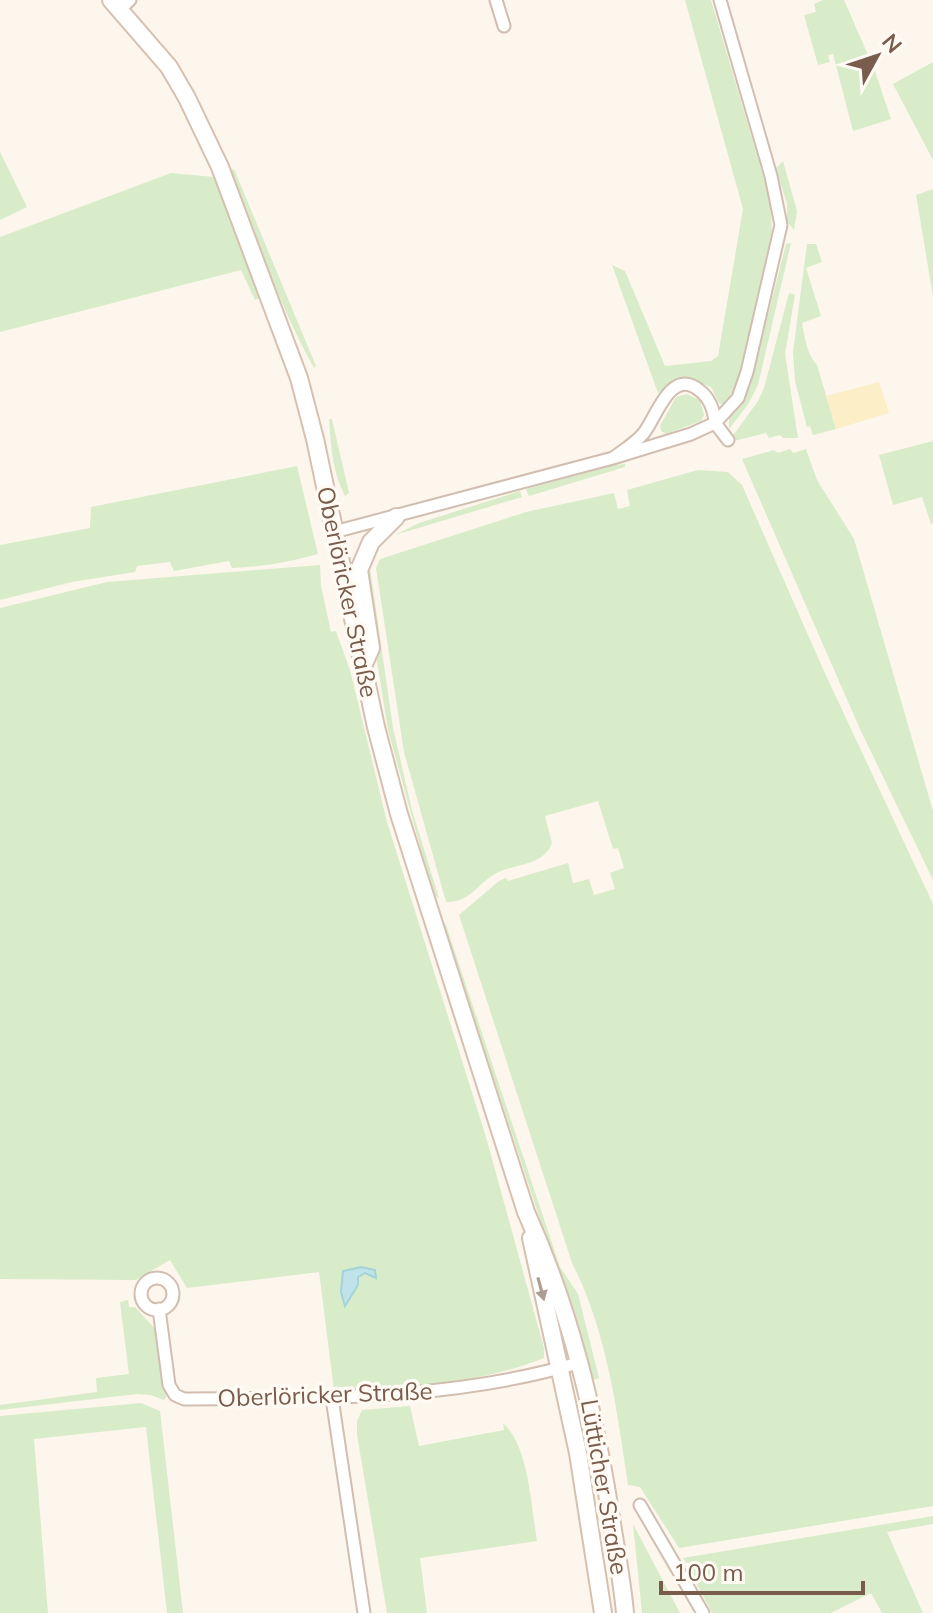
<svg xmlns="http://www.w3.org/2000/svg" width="933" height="1613" viewBox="0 0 933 1613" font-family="Mulish,sans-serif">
	<rect width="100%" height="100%" fill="#fdf6ec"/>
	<g fill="#d8ecc9">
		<path d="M 685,0 L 711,0 L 770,199 L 772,231 L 738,381 L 725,406 L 719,403 L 711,387 L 686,378 L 669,384 L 658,393 L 612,265 L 625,271 L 665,366 L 711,361 L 718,356 L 743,209 Z"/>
		<path d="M 844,0 L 875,71 L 891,119 L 853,131 L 833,54 L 828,55 L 830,62 L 818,65 L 804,15 L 816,12 L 814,4 L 823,0 Z"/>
		<path d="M 933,62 L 933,160 L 893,84 Z"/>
		<path d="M 0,152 L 27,207 L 0,220 Z"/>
		<path d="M 783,161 L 797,211 L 794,230 L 787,221 L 787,204 L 776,168 Z"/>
		<path d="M 234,169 L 316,366 L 314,368 C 279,306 256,236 231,170 Z"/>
		<path d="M 171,173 L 214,177 L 261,298 L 255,300 L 241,270 L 0,332 L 0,237 Z"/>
		<path d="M 933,189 L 933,296 L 916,195 Z"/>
		<path d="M 791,243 L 758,385 L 747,406 L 729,429 L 729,419 L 751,382 L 786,244 Z"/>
		<path d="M 807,244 L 816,244 L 822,262 L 806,268 L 821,316 L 802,323 C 805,338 807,355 817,365 L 836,429 L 813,435 L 810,426 L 807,427 L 795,381 L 793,352 Z"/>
		<path d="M 789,293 L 795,295 L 785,354 L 798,438 L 783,438 L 780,435 L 769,438 L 766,433 L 734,441 L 732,437 L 758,401 L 764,388 Z"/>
		<path d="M 687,394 L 700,400 L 704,415 L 701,421 L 666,434 L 661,431 L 660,426 L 676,397 Z"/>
		<path d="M 329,419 L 332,419 L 349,493 L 345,496 C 332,471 331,446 329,419 Z"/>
		<path d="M 933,441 L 933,523 L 931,524 L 922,497 L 893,505 L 879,455 Z"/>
		<path d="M 790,449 L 793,453 L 806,449 L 817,480 L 854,539 L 864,573 L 933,811 L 933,880 L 859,727 L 742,459 L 774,450 L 778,453 Z"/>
		<path d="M 625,464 L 625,467 L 529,496 L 526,489 L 606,466 Z"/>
		<path d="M 297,466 L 318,554 C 289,562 262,567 232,568 L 229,561 L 174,571 L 170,562 L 137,566 L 135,572 L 72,582 L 0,600 L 0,545 L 90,528 L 91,507 Z"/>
		<path d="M 698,470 L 728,472 L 742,485 L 823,669 L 933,904 L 933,1506 L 679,1548 L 640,1487 L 628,1485 C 617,1411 607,1331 572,1263 L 459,915 L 499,881 L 506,878 L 508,881 L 568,863 L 573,883 L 589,879 L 594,895 L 615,889 L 610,873 L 624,868 L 618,848 L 613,849 L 598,801 L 545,816 L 552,843 C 543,866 518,863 499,872 C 478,881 472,903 446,902 L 404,752 L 376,568 L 380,559 L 526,512 L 614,493 L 618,509 L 630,506 L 627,490 Z"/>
		<path d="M 520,491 L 522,497 L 395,535 L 419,523 Z"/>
		<path d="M 369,561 L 393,728 L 412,810 L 439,898 L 433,894 L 388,730 L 365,586 Z"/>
		<path d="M 320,565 L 321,586 L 331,632 L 336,631 L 350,670 L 387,822 L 486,1137 L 544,1348 L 544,1358 C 476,1385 406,1387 334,1390 L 319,1272 L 187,1288 L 170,1260 L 136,1280 L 0,1279 L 0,608 L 107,582 Z"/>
		<path d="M 445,922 L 560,1267 L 578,1294 L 599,1378 L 593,1380 L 445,931 Z"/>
		<path d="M 128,1300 L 129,1307 L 135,1307 L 157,1331 L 163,1381 L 167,1396 L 164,1400 L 151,1395 L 137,1394 L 0,1410 L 0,1405 L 97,1392 L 96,1378 L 129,1374 L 120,1302 Z"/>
		<path d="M 141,1403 L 160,1411 L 183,1613 L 167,1613 L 146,1427 L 34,1439 L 48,1613 L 0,1613 L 0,1416 Z"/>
		<path d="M 410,1406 L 419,1446 L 504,1430 L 503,1423 C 529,1446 531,1506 537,1541 L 420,1558 L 427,1613 L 387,1613 L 357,1435 L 357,1421 L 362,1410 Z"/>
		<path d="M 933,1516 L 933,1524 L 887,1532 L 923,1613 L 882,1613 L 871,1593 L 831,1613 L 712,1613 L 683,1558 Z"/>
		<path d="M 633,1524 L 680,1613 L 642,1613 Z"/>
	</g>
	<path fill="#fcefc7" d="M 879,382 L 889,413 L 836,429 L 826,396 Z"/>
	<path fill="#bfe3e8" stroke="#a5d3da" stroke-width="2" d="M 361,1267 L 375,1270 L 376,1278 L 365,1273 L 358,1277 L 358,1285 L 345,1306 L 341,1292 L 343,1271 Z"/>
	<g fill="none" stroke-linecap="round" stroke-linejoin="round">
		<defs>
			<g id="minor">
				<path d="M 496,0 L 504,26"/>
				<path d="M 720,0 L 771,176 L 781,225 L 747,372 L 738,398 L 715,423 L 728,440"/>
				<path d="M 120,9 L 130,0"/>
				<path d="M 334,532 L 613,458 L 691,434 L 715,423 C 714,410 710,398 699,390 C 670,367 656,419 643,434 C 634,444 624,450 613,458"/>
				<circle cx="157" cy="1294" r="16"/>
				<path d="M 159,1309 L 169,1385 L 175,1395 L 184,1399 C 317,1398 452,1401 581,1362"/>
				<path d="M 332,1398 L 364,1613"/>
				<path d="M 640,1505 L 703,1613"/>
			</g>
			<g id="secondary">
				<path d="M 111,0 L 169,67 L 187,98 L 220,167 L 299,378 L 315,439 L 376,727 L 399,814 L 526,1212 C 570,1310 593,1406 610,1511 C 615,1545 622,1579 625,1613"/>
				<path d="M 363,666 L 371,648 L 359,570 L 371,542 L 396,517"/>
				<path d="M 531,1238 L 578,1453 L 603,1613"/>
			</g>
		</defs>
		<use href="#minor" stroke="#d1beb0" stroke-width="15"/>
		<use href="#secondary" stroke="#d6c0b0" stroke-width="20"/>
		<use href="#minor" stroke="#fff" stroke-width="11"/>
		<use href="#secondary" stroke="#fff" stroke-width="16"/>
	</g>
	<defs><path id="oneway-solid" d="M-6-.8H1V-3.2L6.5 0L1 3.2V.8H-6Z" transform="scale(2)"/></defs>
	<use fill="#af9d94" href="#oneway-solid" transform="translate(541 1289) rotate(75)"/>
	<g text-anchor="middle" stroke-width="7" stroke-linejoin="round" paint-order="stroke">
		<g font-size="24" fill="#7a5c4d" stroke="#fffaf3">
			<text transform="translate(347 592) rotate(78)" y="8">Oberlöricker Straße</text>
			<text transform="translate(325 1395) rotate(-2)" y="8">Oberlöricker Straße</text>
			<text transform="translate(604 1487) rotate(80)" y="8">Lütticher Straße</text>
		</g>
	</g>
	<g transform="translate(877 56) rotate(50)" stroke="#fffaf3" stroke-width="6" paint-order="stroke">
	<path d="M0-6L14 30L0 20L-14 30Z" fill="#7a5c4d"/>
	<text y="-12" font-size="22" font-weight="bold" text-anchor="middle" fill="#7a5c4d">N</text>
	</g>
	<path d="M661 1581v12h202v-12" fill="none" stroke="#7a5c4d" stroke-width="4"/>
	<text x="673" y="1581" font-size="24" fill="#7a5c4d" stroke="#fffaf3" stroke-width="6" paint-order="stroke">100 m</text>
</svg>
